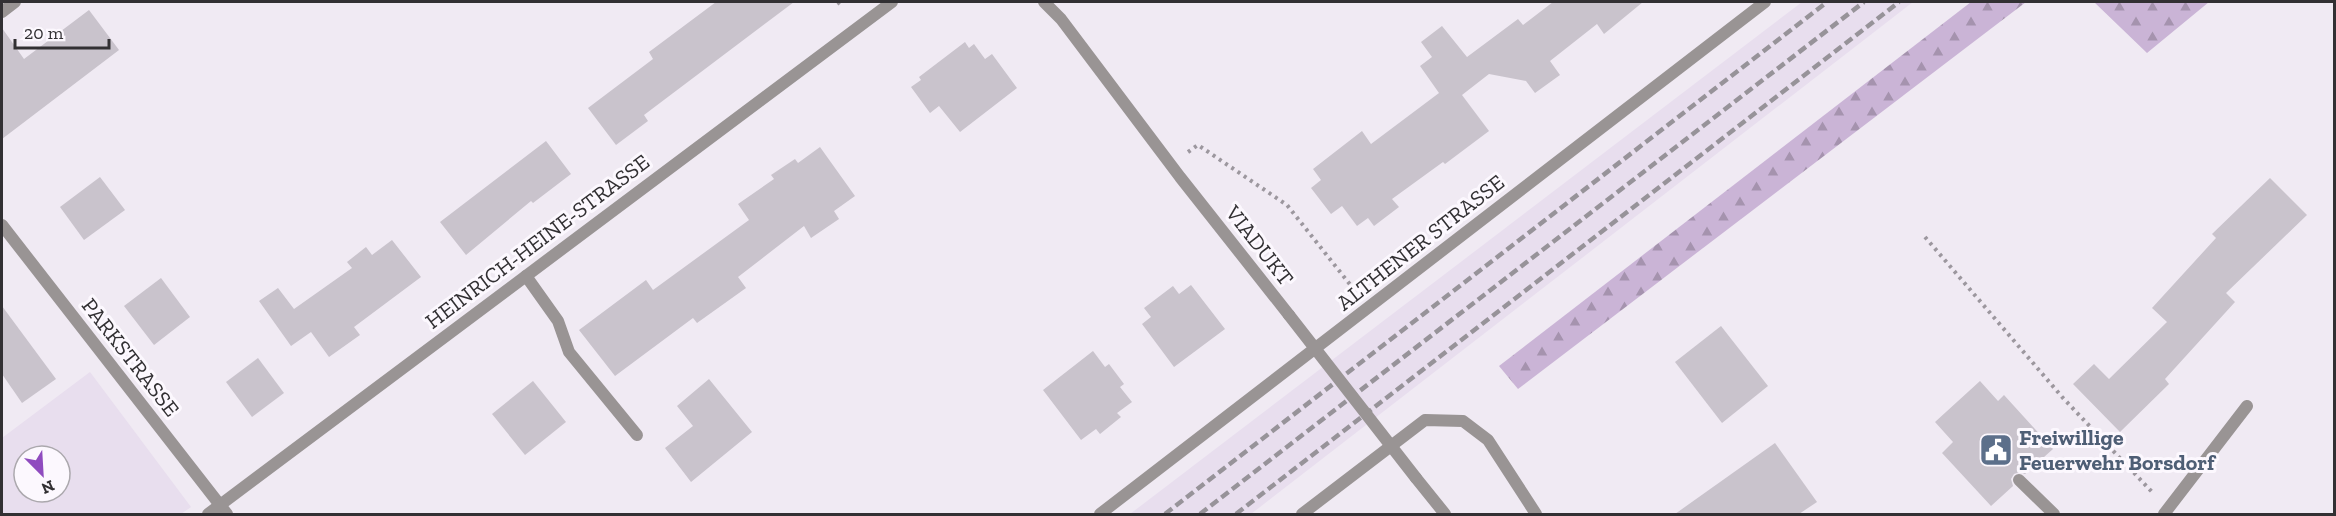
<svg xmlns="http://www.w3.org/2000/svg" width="2336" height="516" viewBox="0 0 2336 516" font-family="'Zilla Slab',serif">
	<defs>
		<pattern id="forest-firs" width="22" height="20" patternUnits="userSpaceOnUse" patternTransform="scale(1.5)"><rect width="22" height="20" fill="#cab4d6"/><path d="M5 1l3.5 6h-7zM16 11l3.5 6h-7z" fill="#a593ae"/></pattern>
	</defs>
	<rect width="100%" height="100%" fill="#f0eaf3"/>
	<g fill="#e8deee" fill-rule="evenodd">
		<path d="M 1802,2 L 1913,2 L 1251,514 L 1130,514 Z"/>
		<path d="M 90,372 L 191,507 L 181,514 L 2,514 L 2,438 ZM 24,456 L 60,456 L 60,492 L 24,492 Z"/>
	</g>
	<g fill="url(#forest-firs)">
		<path d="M 1971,2 L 2026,2 L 1518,389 L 1499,366 Z"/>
		<path d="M 2094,2 L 2093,2 L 2209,2 L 2147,53 Z"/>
	</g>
	<g fill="#c9c3cc">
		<path d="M 716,2 L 794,2 L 644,115 L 648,121 L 616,145 L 588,108 L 653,59 L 649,52 Z"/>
		<path d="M 1553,2 L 1643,2 L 1604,34 L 1597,24 L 1550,61 L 1560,75 L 1535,93 L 1526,81 L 1489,74 L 1462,95 L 1489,131 L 1445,164 L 1443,162 L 1392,199 L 1399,207 L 1374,226 L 1368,218 L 1357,226 L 1342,206 L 1331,214 L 1311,188 L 1321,180 L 1313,169 L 1362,131 L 1371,144 L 1439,93 L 1420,66 L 1432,57 L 1421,42 L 1442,26 L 1467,57 L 1518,19 L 1523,25 Z"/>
		<path d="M 89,10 L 119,50 L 2,139 L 2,28 L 24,59 Z"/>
		<path d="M 965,42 L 969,48 L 974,44 L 985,59 L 992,54 L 1017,88 L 960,132 L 939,106 L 930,113 L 911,87 L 921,80 L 919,77 Z"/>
		<path d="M 546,141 L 571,174 L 533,203 L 531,201 L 466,255 L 440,222 Z"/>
		<path d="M 820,147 L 855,196 L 834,211 L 839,219 L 811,238 L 804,226 L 738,277 L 746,288 L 697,323 L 693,318 L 615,376 L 579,330 L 646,280 L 653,290 L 749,220 L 738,204 L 774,179 L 771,175 L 795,159 L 798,163 Z"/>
		<path d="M 100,177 L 125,210 L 84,240 L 60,207 Z"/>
		<path d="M 2270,178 L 2307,215 L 2226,293 L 2235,302 L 2165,379 L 2169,384 L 2120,432 L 2073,384 L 2094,364 L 2109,379 L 2167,322 L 2152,308 L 2216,238 L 2212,234 Z"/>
		<path d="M 392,240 L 421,277 L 354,327 L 360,335 L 329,357 L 311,332 L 291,346 L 259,301 L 278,288 L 294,309 L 352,268 L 347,262 L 366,247 L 372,255 Z"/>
		<path d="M 161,278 L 190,317 L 154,345 L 124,306 Z"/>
		<path d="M 1191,285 L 1225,329 L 1174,367 L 1142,324 L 1151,317 L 1144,308 L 1173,286 L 1179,294 Z"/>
		<path d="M 2,306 L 56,379 L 22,403 L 2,374 Z"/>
		<path d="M 1721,326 L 1768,386 L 1722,423 L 1675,362 Z"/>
		<path d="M 1093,351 L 1105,367 L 1109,364 L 1124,384 L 1120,387 L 1132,402 L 1117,413 L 1121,417 L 1100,434 L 1096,429 L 1081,440 L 1043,390 Z"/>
		<path d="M 258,358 L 284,393 L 252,417 L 226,382 Z"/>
		<path d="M 709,379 L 752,432 L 691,482 L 665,448 L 693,426 L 677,406 Z"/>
		<path d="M 533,381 L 566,422 L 525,455 L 492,414 Z"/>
		<path d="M 1980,381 L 1998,401 L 2004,395 L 2053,449 L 2025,474 L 2020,472 L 2014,474 L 2011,479 L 2013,486 L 1991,506 L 1942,453 L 1953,442 L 1935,422 Z"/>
		<path d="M 1775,443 L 1817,502 L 1799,514 L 1675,514 Z"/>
	</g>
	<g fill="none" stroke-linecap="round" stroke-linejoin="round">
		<g stroke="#9c979e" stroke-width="4" stroke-dasharray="3 4.5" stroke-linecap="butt">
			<path d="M 838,2 L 840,4"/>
			<path d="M 1188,152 L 1198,145 L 1287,205 L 1356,292"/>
			<path d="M 1925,237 L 2063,398 L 2153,493"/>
		</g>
		<g stroke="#999494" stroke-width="12">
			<path d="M 526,276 L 558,321 L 569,352 L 637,435"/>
			<path d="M 2019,480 L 2054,514"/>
		</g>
		<g stroke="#999494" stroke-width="12">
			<path d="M 1044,2 L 1061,19 L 1180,177 L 1289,315"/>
			<path d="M 2,12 L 15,2"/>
			<path d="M 2,225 L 227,514"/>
			<path d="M 1416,478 L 1445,514"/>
			<path d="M 208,514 L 892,2"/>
			<path d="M 1100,514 L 1765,2"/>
			<path d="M 1302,514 L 1425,420 L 1463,421 L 1488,440 L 1536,514"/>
			<path d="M 2164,514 L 2247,406"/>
		</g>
		<g stroke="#979399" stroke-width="4.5" stroke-dasharray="9 4.5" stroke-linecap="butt">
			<path d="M 1165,514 L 1827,2"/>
			<path d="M 1200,514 L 1864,2"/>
			<path d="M 1236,514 L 1899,2"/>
		</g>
		<path stroke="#999494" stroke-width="12" d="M 1289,315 L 1416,478"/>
	</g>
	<defs>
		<symbol id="civic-square" viewBox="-11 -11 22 22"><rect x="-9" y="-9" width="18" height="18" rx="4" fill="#5c6f8a" stroke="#fcf8fe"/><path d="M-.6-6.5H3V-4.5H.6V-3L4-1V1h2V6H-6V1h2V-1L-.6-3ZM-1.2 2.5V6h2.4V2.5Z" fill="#fff"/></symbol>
	</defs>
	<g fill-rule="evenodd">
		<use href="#civic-square" x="1977" y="431" width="38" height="38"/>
	</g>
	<g text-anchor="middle" stroke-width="6" stroke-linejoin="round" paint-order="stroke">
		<g font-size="22" fill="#323033" stroke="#fcf8fe">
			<text transform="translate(537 241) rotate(-37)" y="8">HEINRICH-HEINE-STRASSE</text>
			<text transform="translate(1420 242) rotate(-38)" y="8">ALTHENER STRASSE</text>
			<text transform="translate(1260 245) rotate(52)" y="8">VIADUKT</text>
			<text transform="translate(131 357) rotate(52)" y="8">PARKSTRASSE</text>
		</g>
		<g font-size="22" font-weight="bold" fill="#4e5e75" stroke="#fcf8fe" text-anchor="start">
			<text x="2019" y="445">Freiwillige<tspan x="2019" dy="25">Feuerwehr Borsdorf</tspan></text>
		</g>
	</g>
	<rect width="2336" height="516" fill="none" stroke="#323033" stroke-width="6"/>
	<g transform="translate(42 474) rotate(156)"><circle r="28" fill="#fcf8fe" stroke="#aba8ad" stroke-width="1.5"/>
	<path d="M0-4.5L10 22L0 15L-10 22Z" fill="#8f4bbf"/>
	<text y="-9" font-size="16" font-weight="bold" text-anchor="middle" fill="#323033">N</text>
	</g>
	<path d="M15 39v9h94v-9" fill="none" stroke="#323033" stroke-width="3"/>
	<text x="24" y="39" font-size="18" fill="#323033" stroke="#fcf8fe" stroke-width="4.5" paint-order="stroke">20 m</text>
</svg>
